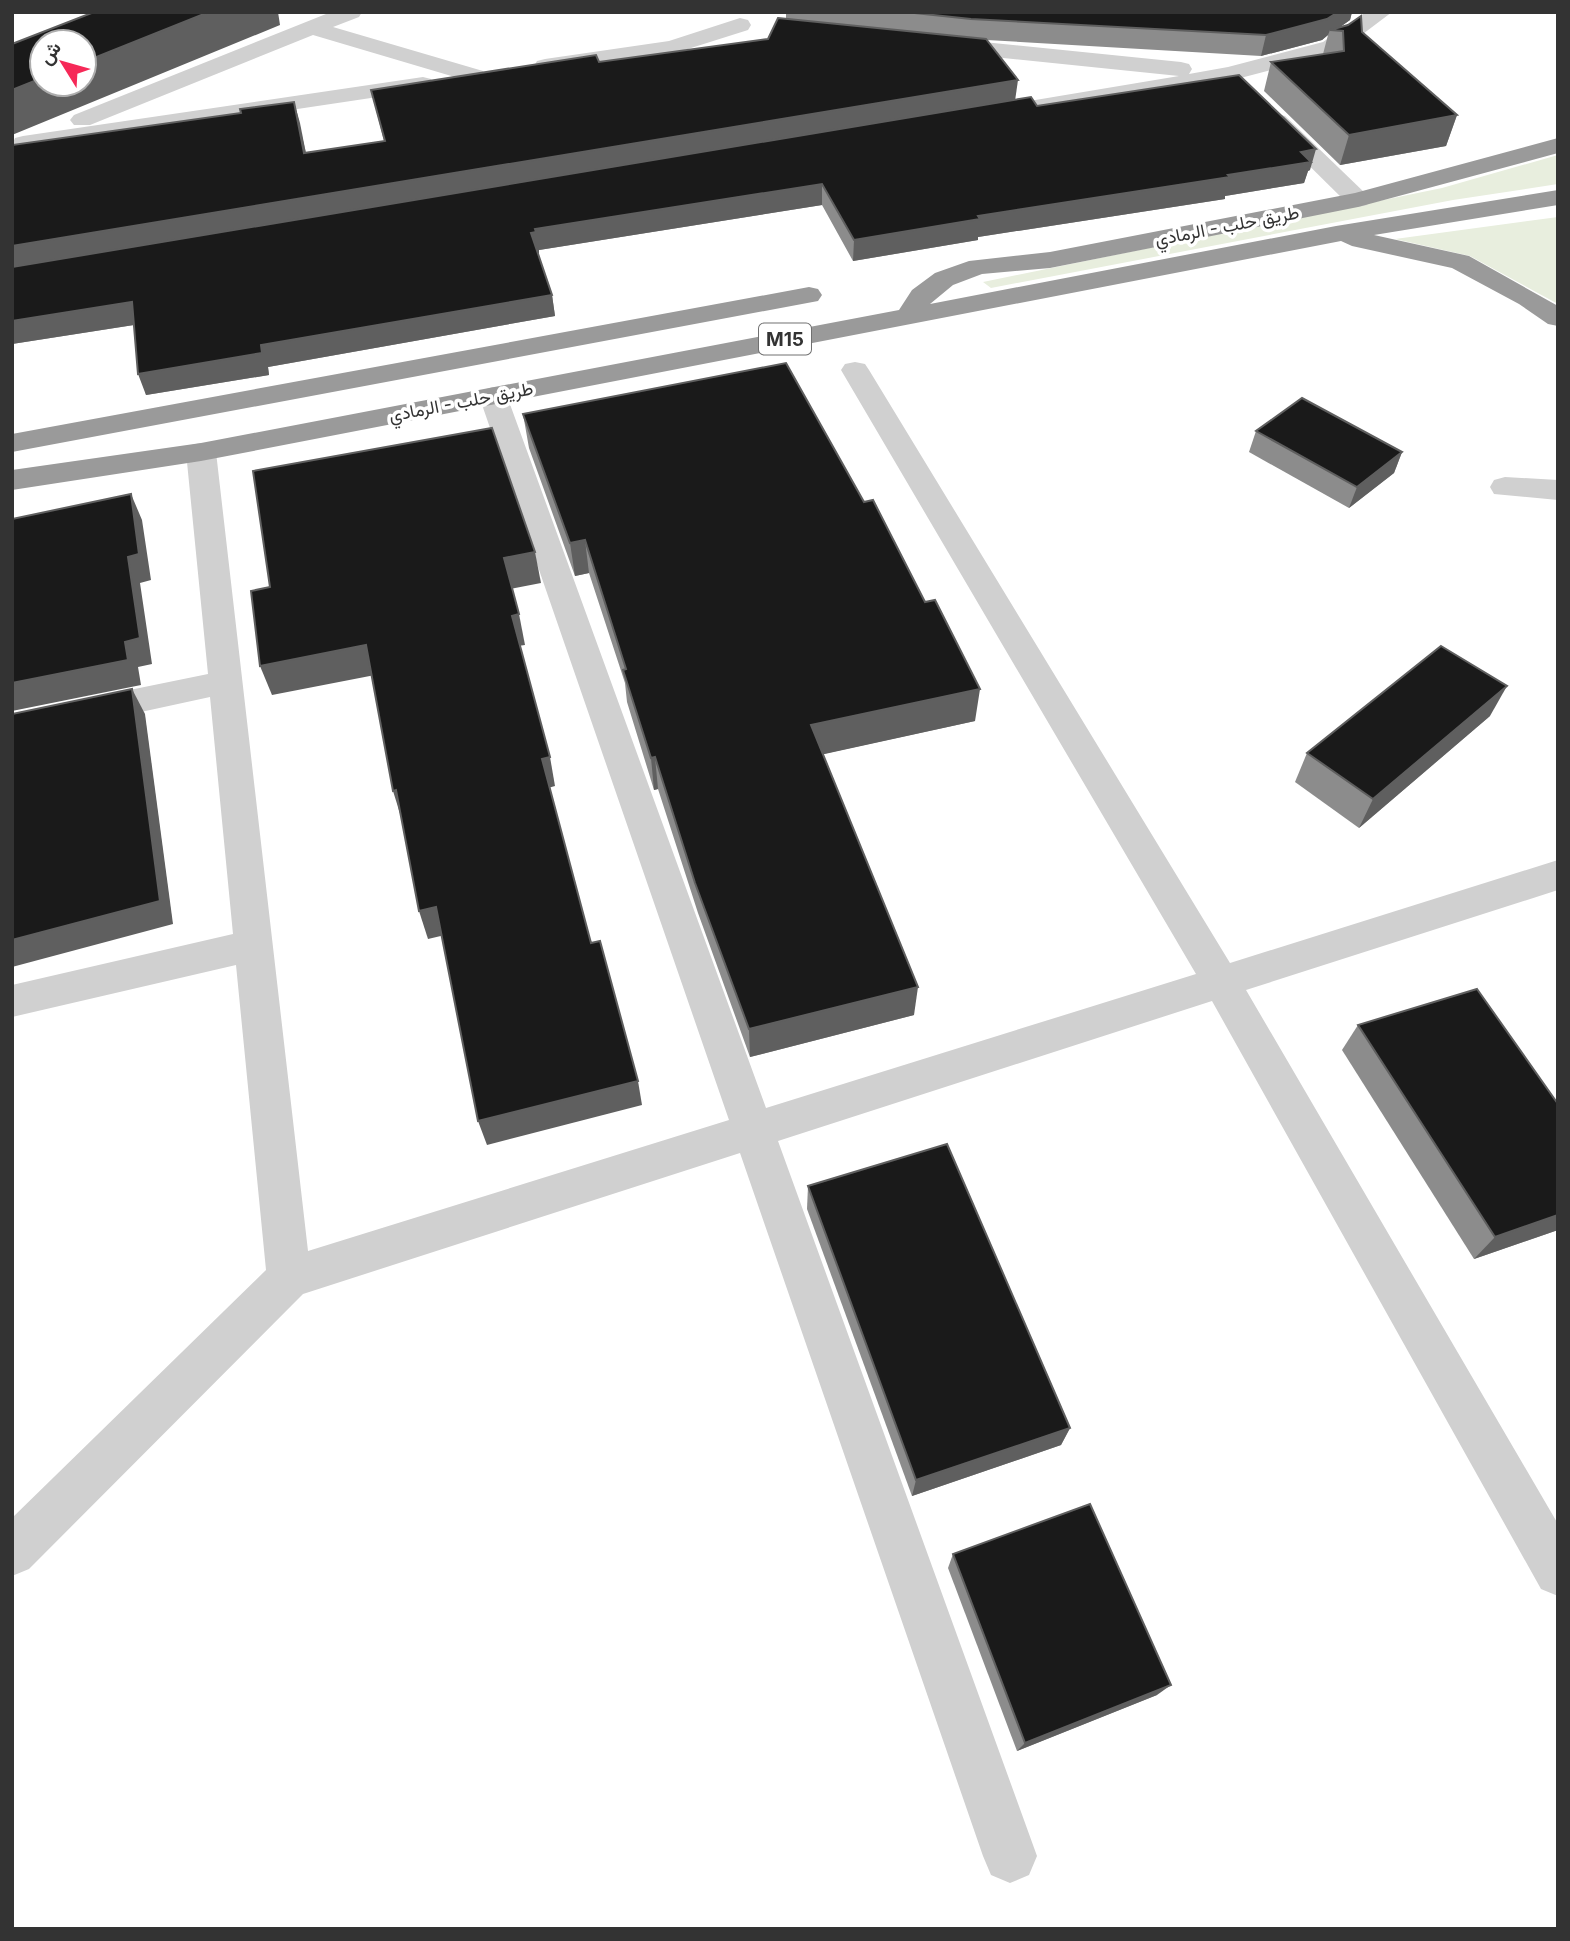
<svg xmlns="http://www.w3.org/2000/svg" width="1570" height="1941" viewBox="0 0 1570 1941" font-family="Inter,Vazirmatn,sans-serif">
	<rect width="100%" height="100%" fill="#fff"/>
	<g fill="#e8eede">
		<path d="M 1558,155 L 1558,184 L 1453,200 L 991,288 L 983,282 L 1442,188 Z"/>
		<path d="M 1558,217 L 1558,304 L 1470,256 L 1395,239 Z"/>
	</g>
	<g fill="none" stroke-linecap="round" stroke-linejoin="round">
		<g fill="#d0d0d0" fill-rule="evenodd">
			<path d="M 331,12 L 362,12 L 359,17 L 333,27 L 483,71 L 486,76 L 483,81 L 475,83 L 313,35 L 90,125 L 74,125 L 70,120 L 74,115 Z"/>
			<path d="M 1366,12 L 1392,12 L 1339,52 L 1229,81 L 1019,116 L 1011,114 L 1007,109 L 1011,104 L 1179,76 L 944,52 L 936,50 L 933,45 L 936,40 L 944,38 L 1181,62 L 1189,64 L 1192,69 L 1189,74 L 1228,67 L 1323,42 Z"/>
			<path d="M 740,18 L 748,20 L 751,25 L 748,30 L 672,54 L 545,73 L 537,71 L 534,66 L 537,61 L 545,59 L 669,41 Z"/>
			<path d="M 423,77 L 431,79 L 434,84 L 431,89 L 23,150 L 12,145 L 15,138 L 23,136 Z"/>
			<path d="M 1277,114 L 1285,116 L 1367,195 L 1370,200 L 1367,205 L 1358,207 L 1349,205 L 1269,126 L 1265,121 L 1269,116 Z"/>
			<path d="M 855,362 L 865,364 L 869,370 L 1230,963 L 1558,860 L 1558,890 L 1246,990 L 1558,1524 L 1558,1596 L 1541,1589 L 1212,1001 L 778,1141 L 1037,1856 L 1029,1875 L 1010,1883 L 991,1875 L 983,1856 L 740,1153 L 303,1294 L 29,1569 L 12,1576 L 12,1518 L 266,1270 L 236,965 L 12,1017 L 12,985 L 233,934 L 210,697 L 12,740 L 12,714 L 208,674 L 186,452 L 191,445 L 201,443 L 211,445 L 216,452 L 308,1251 L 729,1120 L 479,396 L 483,390 L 493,387 L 503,390 L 507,396 L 766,1108 L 1196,974 L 841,370 L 845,364 Z"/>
			<path d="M 1505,477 L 1558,480 L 1558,500 L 1494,494 L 1490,487 L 1494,480 Z"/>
		</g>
		<g fill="#9a9a9a" fill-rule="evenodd">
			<path d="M 1558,138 L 1558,153 L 1358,207 L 1050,268 L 982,274 L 953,285 L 930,304 L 1336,226 L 1558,190 L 1558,205 L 1374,235 L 1469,256 L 1558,306 L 1558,326 L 1548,324 L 1519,304 L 1452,268 L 1352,246 L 1341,241 L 201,461 L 12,490 L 12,470 L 201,443 L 899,310 L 912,290 L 935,273 L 969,261 L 1050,252 L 1355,193 Z"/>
			<path d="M 809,287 L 818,289 L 822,295 L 818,301 L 12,452 L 12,434 Z"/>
		</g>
	</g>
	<g fill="#8c8c8c">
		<path d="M 786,12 L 1352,12 L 1350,20 L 1340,27 L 1362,32 L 1457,115 L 1446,146 L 1340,165 L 1264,91 L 1271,62 L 1323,54 L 1328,35 L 1322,40 L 1261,56 L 987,40 L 1015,100 L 1310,170 L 1308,171 L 1304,183 L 1225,196 L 1225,199 L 978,237 L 978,240 L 853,261 L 822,205 L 539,250 L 539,253 L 538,254 L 552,295 L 555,316 L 268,367 L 269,375 L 146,395 L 134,325 L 12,344 L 12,145 L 241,113 L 294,102 L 306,153 L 384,141 L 371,90 L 599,62 L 768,39 L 786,19 Z"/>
		<path d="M 523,414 L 975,721 L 823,754 L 914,1015 L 750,1057 L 698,913 L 658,789 L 654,790 L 627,702 L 625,683 L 589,573 L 575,576 L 529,448 Z"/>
		<path d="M 1256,431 L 1402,452 L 1394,473 L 1349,508 L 1249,452 Z"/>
		<path d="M 1490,716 L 1359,828 L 1295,782 L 1307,753 Z"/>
		<path d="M 1358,1025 L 1558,1104 L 1558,1230 L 1474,1259 L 1342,1050 Z"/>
		<path d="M 808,1186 L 1070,1428 L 1061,1445 L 912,1496 L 807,1209 Z"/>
		<path d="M 953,1554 L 1157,1695 L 1017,1751 L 948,1568 Z"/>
	</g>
	<g fill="#5f5f5f">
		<path d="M 209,12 L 278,12 L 280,25 L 12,135 L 12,90 L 42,78 L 42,84 L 84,84 L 84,62 Z"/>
		<path d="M 1338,12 L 1352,12 L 1350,20 L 1336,30 L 1330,30 L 1328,35 L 1322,40 L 1261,56 L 1266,35 Z"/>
		<path d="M 1018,80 L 1015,101 L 12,268 L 12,246 Z"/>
		<path d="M 294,102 L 300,123 L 310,174 L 304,153 Z"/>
		<path d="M 1457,115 L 1446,146 L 1340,165 L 1349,135 Z"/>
		<path d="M 1316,149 L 1310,170 L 1308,171 L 1304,183 L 1225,196 L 1225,199 L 978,237 L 978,240 L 853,261 L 854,240 L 978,216 L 1228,175 L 1301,152 Z"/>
		<path d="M 822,184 L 822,205 L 539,250 L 539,253 L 534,254 L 531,233 L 535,229 Z"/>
		<path d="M 552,295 L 555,316 L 268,367 L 269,375 L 146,395 L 138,374 L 261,345 Z"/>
		<path d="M 132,302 L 140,324 L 12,344 L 12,321 Z"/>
		<path d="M 1402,452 L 1394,473 L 1349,508 L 1357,487 Z"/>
		<path d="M 131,494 L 142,520 L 151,580 L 140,583 L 152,664 L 138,667 L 141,685 L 12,711 L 12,683 L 128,557 Z"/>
		<path d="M 585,540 L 589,573 L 575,576 L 570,543 Z"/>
		<path d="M 535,552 L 541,583 L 510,589 L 504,558 Z"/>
		<path d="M 519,614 L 525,645 L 518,646 L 512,616 Z"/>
		<path d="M 366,645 L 375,675 L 272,695 L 260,666 Z"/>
		<path d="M 1507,686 L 1490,716 L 1359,828 L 1373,799 Z"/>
		<path d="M 132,689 L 145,714 L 173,924 L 12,967 L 12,940 Z"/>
		<path d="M 980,689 L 975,721 L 811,757 L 811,725 Z"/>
		<path d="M 550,757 L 555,786 L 548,788 L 542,759 Z"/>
		<path d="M 655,757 L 658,789 L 654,790 L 651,758 Z"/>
		<path d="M 396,790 L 402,820 L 393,791 Z"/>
		<path d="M 436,907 L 445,935 L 428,939 L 419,911 Z"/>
		<path d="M 918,987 L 914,1015 L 750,1057 L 749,1029 Z"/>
		<path d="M 638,1081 L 642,1105 L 487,1145 L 478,1121 Z"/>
		<path d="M 1558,1215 L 1558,1230 L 1474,1259 L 1495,1237 Z"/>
		<path d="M 1070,1428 L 1061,1445 L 912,1496 L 916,1480 Z"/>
		<path d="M 1171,1685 L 1157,1695 L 1017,1751 L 1025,1743 Z"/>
	</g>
	<g fill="#1a1a1a" stroke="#5f5f5f" stroke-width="2">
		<path d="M 94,12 L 209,12 L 84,62 L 84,42 L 42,42 L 42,78 L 12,90 L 12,44 Z"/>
		<path d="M 905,12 L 1338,12 L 1327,19 L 1266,35 L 971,19 Z"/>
		<path d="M 1361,16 L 1362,32 L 1457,115 L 1349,135 L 1271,62 L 1344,51 L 1343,31 L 1330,30 L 1348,25 Z"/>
		<path d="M 778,18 L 986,39 L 1018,80 L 12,246 L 12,145 L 241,113 L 240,109 L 294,102 L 304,153 L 385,141 L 371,90 L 596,55 L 599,62 L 768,39 Z"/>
		<path d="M 1239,75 L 1316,149 L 1301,152 L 1311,162 L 1228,175 L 1230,177 L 978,216 L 980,219 L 854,240 L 822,184 L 535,229 L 536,232 L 531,233 L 552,295 L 261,345 L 262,353 L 138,374 L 132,302 L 12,321 L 12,267 L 1031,97 L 1037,106 Z"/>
		<path d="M 786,363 L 864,502 L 873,500 L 925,602 L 935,600 L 980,689 L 811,725 L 918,987 L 749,1029 L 695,883 L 655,757 L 651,758 L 623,670 L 626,669 L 585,540 L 570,543 L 523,414 Z"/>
		<path d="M 1302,398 L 1402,452 L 1357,487 L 1256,431 Z"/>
		<path d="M 492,428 L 535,552 L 504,558 L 519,614 L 512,616 L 550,757 L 542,759 L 591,943 L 600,941 L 638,1081 L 478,1121 L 436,907 L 419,911 L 396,790 L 393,791 L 366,645 L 260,666 L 251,591 L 270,587 L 253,471 Z"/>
		<path d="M 131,494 L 139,554 L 128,557 L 140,638 L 125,642 L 128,660 L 12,683 L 12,519 Z"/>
		<path d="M 1441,646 L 1507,686 L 1373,799 L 1307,753 Z"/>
		<path d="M 132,689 L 160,901 L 12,940 L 12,714 Z"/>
		<path d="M 1477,989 L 1558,1104 L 1558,1215 L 1495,1237 L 1358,1025 Z"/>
		<path d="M 947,1144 L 1070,1428 L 916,1480 L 808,1186 Z"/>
		<path d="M 1090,1504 L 1171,1685 L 1025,1743 L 953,1554 Z"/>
	</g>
	<g text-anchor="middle" stroke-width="7" stroke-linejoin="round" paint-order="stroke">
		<g font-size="18" fill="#333" stroke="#fff">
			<text transform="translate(1227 226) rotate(-11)" y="6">طريق حلب - الرمادي</text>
			<text transform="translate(461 402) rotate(-11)" y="6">طريق حلب - الرمادي</text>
		</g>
		<rect fill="#fff" stroke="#707070" stroke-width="2" x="759" y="323.5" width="52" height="31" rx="5"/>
		<g font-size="19" font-weight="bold" fill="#333">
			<text x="785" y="346">M15</text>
		</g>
	</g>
	<rect width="1570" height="1941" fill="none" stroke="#333333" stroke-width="28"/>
	<g transform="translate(63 63) rotate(307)"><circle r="33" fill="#ffffff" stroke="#adadad" stroke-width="2"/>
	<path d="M0-5L12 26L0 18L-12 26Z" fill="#f62958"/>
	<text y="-10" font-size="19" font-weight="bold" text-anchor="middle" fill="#333333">ش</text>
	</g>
</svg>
